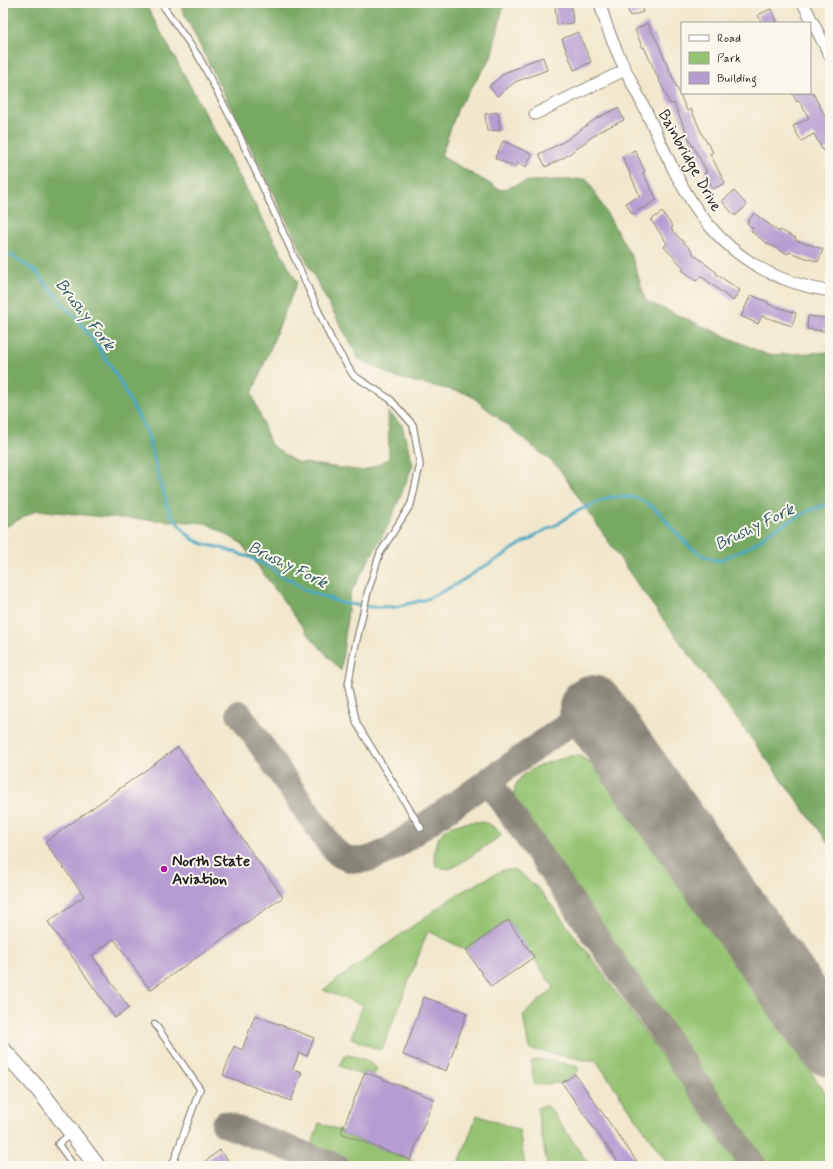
<svg xmlns="http://www.w3.org/2000/svg" width="833" height="1169" viewBox="0 0 833 1169" font-family="Mynerve,sans-serif">
	<rect width="100%" height="100%" fill="#fbf7ec"/>
	<filter id="ink" filterUnits="userSpaceOnUse"><feTurbulence type="fractalNoise" baseFrequency=".025" numOctaves="2"/><feDisplacementMap in="SourceGraphic" scale="8" xChannelSelector="R" yChannelSelector="G"/><feConvolveMatrix kernelMatrix="1 2 1 2 8 2 1 2 1" color-interpolation-filters="sRGB"/></filter>
	<filter id="wash" filterUnits="userSpaceOnUse"><feTurbulence type="fractalNoise" baseFrequency=".012" numOctaves="4" result="noise"/><feDisplacementMap in="SourceGraphic" scale="16" xChannelSelector="R" yChannelSelector="G"/><feGaussianBlur stdDeviation="0.9" result="paint"/><feColorMatrix in="noise" values="0 0 0 0 0 0 0 0 0 0 0 0 0 0 0 0 0 1.4 0 .05"/><feComposite in="paint" operator="in"/></filter>
	<g filter="url(#wash)">
		<rect width="100%" height="100%" fill="#f1e7cc"/>
		<g fill="#95c372" stroke="#587047">
			<path d="M 570,756 L 580,756 L 592,764 L 830,1099 L 830,1166 L 767,1166 L 523,818 C 520,812 514,800 514,794 C 514,769 551,762 570,756 Z"/>
			<path d="M 472,822 C 487,821 492,824 502,835 L 456,866 L 449,869 L 437,867 C 431,853 435,835 450,827 C 456,824 465,823 472,822 Z"/>
			<path d="M 503,870 L 514,870 L 520,873 L 540,890 L 596,964 L 740,1166 L 669,1166 L 595,1059 L 591,1061 L 529,1049 L 523,1015 L 554,988 L 508,920 L 466,950 L 428,931 L 383,1048 L 379,1050 L 351,1038 L 363,1005 L 323,990 L 459,893 Z"/>
			<path d="M 348,1055 C 359,1057 370,1060 377,1069 L 374,1075 L 365,1072 L 363,1076 L 340,1066 L 345,1056 Z"/>
			<path d="M 536,1060 L 546,1060 L 576,1066 L 579,1069 L 575,1074 L 562,1083 L 534,1085 L 531,1064 L 532,1061 Z"/>
			<path d="M 545,1106 L 549,1107 L 590,1166 L 547,1166 L 537,1108 Z"/>
			<path d="M 477,1115 L 519,1130 L 525,1166 L 458,1166 Z"/>
			<path d="M 319,1123 L 342,1131 L 341,1133 L 425,1166 L 361,1166 L 311,1147 Z"/>
		</g>
		<g fill="#78a964" stroke="#4a6240">
			<path d="M 3,3 L 145,3 L 297,282 L 252,394 L 271,445 L 296,462 L 364,471 L 389,459 L 388,411 L 402,425 L 413,465 L 390,522 L 350,594 L 341,671 L 307,633 L 241,543 L 206,523 L 104,517 L 37,510 L 3,528 Z"/>
			<path d="M 179,3 L 504,3 L 491,58 L 458,108 L 441,156 L 501,190 L 528,181 L 587,179 L 632,257 L 646,301 L 768,355 L 830,352 L 830,845 L 640,588 L 558,467 L 469,394 L 397,378 L 359,359 L 319,286 Z"/>
		</g>
		<g fill="none" stroke-linecap="round" stroke-linejoin="round">
			<path stroke="#46a7c5" stroke-width="3" d="M 3,250 L 24,263 L 26,265 L 36,272 L 66,308 L 75,316 L 100,350 L 118,378 L 129,399 L 147,432 L 160,482 L 170,514 L 187,534 L 194,540 L 204,544 L 225,549 L 232,552 L 236,552 L 242,555 L 249,557 L 272,568 L 283,577 L 293,581 L 296,584 L 305,590 L 342,603 L 372,607 L 396,607 L 427,599 L 455,585 L 485,566 L 505,555 L 508,552 L 526,541 L 530,540 L 537,534 L 558,524 L 575,512 L 611,497 L 630,497 L 637,498 L 647,503 L 659,512 L 671,527 L 692,549 L 696,550 L 699,554 L 712,559 L 719,561 L 743,550 L 760,540 L 769,532 L 809,511 L 830,503"/>
			<g stroke="#868274" stroke-width="26">
				<path d="M 239,713 L 325,838 C 329,843 334,851 340,855 C 359,866 374,858 391,849 L 592,708"/>
				<path d="M 488,780 L 754,1166"/>
				<path d="M 224,1124 L 336,1166"/>
			</g>
			<path stroke="#868274" stroke-width="66" d="M 592,708 L 830,1044"/>
		</g>
		<g id="blocks">
			<g fill="#b59dd1">
				<path d="M 571,3 L 573,23 L 557,25 L 555,5 Z"/>
				<path d="M 626,3 L 640,3 L 643,12 L 630,16 Z"/>
				<path d="M 771,9 L 778,23 L 762,23 L 758,15 Z"/>
				<path d="M 647,23 L 657,41 L 687,111 L 691,109 L 703,136 L 713,152 L 710,154 L 725,183 L 713,189 L 704,173 L 707,172 L 690,141 L 674,103 L 670,104 L 644,47 L 643,48 L 635,30 Z"/>
				<path d="M 578,32 L 591,62 L 574,70 L 562,39 Z"/>
				<path d="M 543,57 L 547,70 L 515,82 L 497,96 L 489,86 L 506,72 L 523,66 L 523,64 Z"/>
				<path d="M 792,93 L 813,93 L 830,126 L 830,147 L 823,151 L 814,134 L 801,141 L 793,126 L 809,118 L 799,101 L 797,102 Z"/>
				<path d="M 618,108 L 624,120 L 600,131 L 565,157 L 546,167 L 539,154 L 565,141 L 597,118 Z"/>
				<path d="M 498,112 L 500,130 L 487,131 L 485,114 Z"/>
				<path d="M 503,141 L 532,154 L 526,167 L 517,163 L 515,167 L 495,158 Z"/>
				<path d="M 635,150 L 645,172 L 643,173 L 657,200 L 632,214 L 626,203 L 640,196 L 622,156 Z"/>
				<path d="M 734,191 L 747,205 L 735,216 L 722,201 Z"/>
				<path d="M 662,212 L 673,227 L 671,229 L 693,252 L 692,253 L 717,273 L 716,274 L 740,290 L 733,301 L 701,276 L 696,281 L 682,270 L 684,268 L 664,247 L 667,243 L 651,220 Z"/>
				<path d="M 754,213 L 779,232 L 780,230 L 796,238 L 795,240 L 823,249 L 818,262 L 789,252 L 788,254 L 768,244 L 751,231 L 753,228 L 747,223 Z"/>
				<path d="M 751,295 L 768,302 L 768,304 L 796,313 L 792,326 L 762,316 L 758,324 L 741,316 Z"/>
				<path d="M 808,316 L 826,318 L 824,331 L 807,329 Z"/>
				<path d="M 178,747 L 283,897 L 150,990 L 114,939 L 92,955 L 129,1008 L 115,1018 L 48,922 L 84,896 L 45,842 Z"/>
				<path d="M 508,920 L 534,957 L 491,987 L 466,950 Z"/>
				<path d="M 424,997 L 467,1013 L 446,1071 L 403,1055 Z"/>
				<path d="M 255,1015 L 314,1038 L 307,1056 L 299,1053 L 293,1069 L 302,1072 L 291,1101 L 223,1075 L 234,1046 L 242,1050 Z"/>
				<path d="M 365,1072 L 434,1099 L 410,1160 L 341,1133 Z"/>
				<path d="M 575,1074 L 640,1166 L 621,1166 L 562,1083 Z"/>
				<path d="M 220,1150 L 233,1166 L 199,1166 Z"/>
			</g>
		</g>
	</g>
	<g filter="url(#ink)">
		<use href="#blocks" fill-opacity="0" stroke="#868274" stroke-width="1"/>
		<g fill="none" stroke-linecap="round" stroke-linejoin="round">
			<defs>
				<g id="service">
					<path d="M 161,3 L 199,57 L 237,130 L 332,341 L 353,375 L 390,399 L 413,425 L 420,465 L 411,504 L 380,553 L 368,591 L 354,652 L 348,686 L 357,724 L 421,828"/>
					<path d="M 155,1024 L 200,1089 L 172,1166"/>
					<path d="M 71,1134 L 58,1144 L 74,1166"/>
				</g>
				<g id="minor">
					<path d="M 600,3 C 609,40 628,75 645,109 C 663,147 681,192 708,224 C 739,262 782,284 830,291"/>
					<path d="M 803,3 L 830,56"/>
					<path d="M 535,114 L 625,70"/>
				</g>
				<path id="secondary" d="M 3,1050 L 40,1091 L 97,1166"/>
			</defs>
			<use href="#service" stroke="#868274" stroke-width="8"/>
			<use href="#minor" stroke="#868274" stroke-width="13"/>
			<use href="#secondary" stroke="#868274" stroke-width="18"/>
			<use href="#service" stroke="#fff" stroke-width="5.5"/>
			<use href="#minor" stroke="#fff" stroke-width="11"/>
			<use href="#secondary" stroke="#fff" stroke-width="16"/>
		</g>
	</g>
	<circle fill="#b5179e" stroke="#fbf7ec" stroke-width="1.5" cx="164" cy="869" r="4"/>
	<g text-anchor="middle" stroke-width="4" stroke-linejoin="round" paint-order="stroke">
		<g font-size="16" fill="#1c1c1c" stroke="#fbf7ec">
			<text transform="translate(691 160) rotate(61)" y="6">Bainbridge Drive</text>
		</g>
		<g font-size="16" font-weight="bold" fill="#1c1c1c" stroke="#fbf7ec" text-anchor="start">
			<text x="172" y="866">North State<tspan x="172" dy="18">Aviation</tspan></text>
		</g>
		<g font-size="17" font-style="italic" fill="#2f5b68" stroke="#fbf7ec">
			<text transform="translate(86 314) rotate(52)" y="6">Brushy Fork</text>
			<text transform="translate(754 526) rotate(-26)" y="6">Brushy Fork</text>
			<text transform="translate(288 564) rotate(26)" y="6">Brushy Fork</text>
		</g>
	</g>
	<rect width="833" height="1169" fill="none" stroke="#fbf7ec" stroke-width="16"/>
	<rect x="681" y="22" width="130" height="72" fill="#fbf7ec" stroke="#a29f99"/>
	<rect x="689" y="35" width="20" height="6" fill="#ffffff" stroke="#a29f99"/>
	<text x="717" y="42" font-size="12" fill="#1c1c1c">Road</text>
	<rect x="689" y="52" width="20" height="12" fill="#95c372" stroke="#a29f99"/>
	<text x="717" y="62" font-size="12" fill="#1c1c1c">Park</text>
	<rect x="689" y="72" width="20" height="12" fill="#b59dd1" stroke="#a29f99"/>
	<text x="717" y="82" font-size="12" fill="#1c1c1c">Building</text>
</svg>
